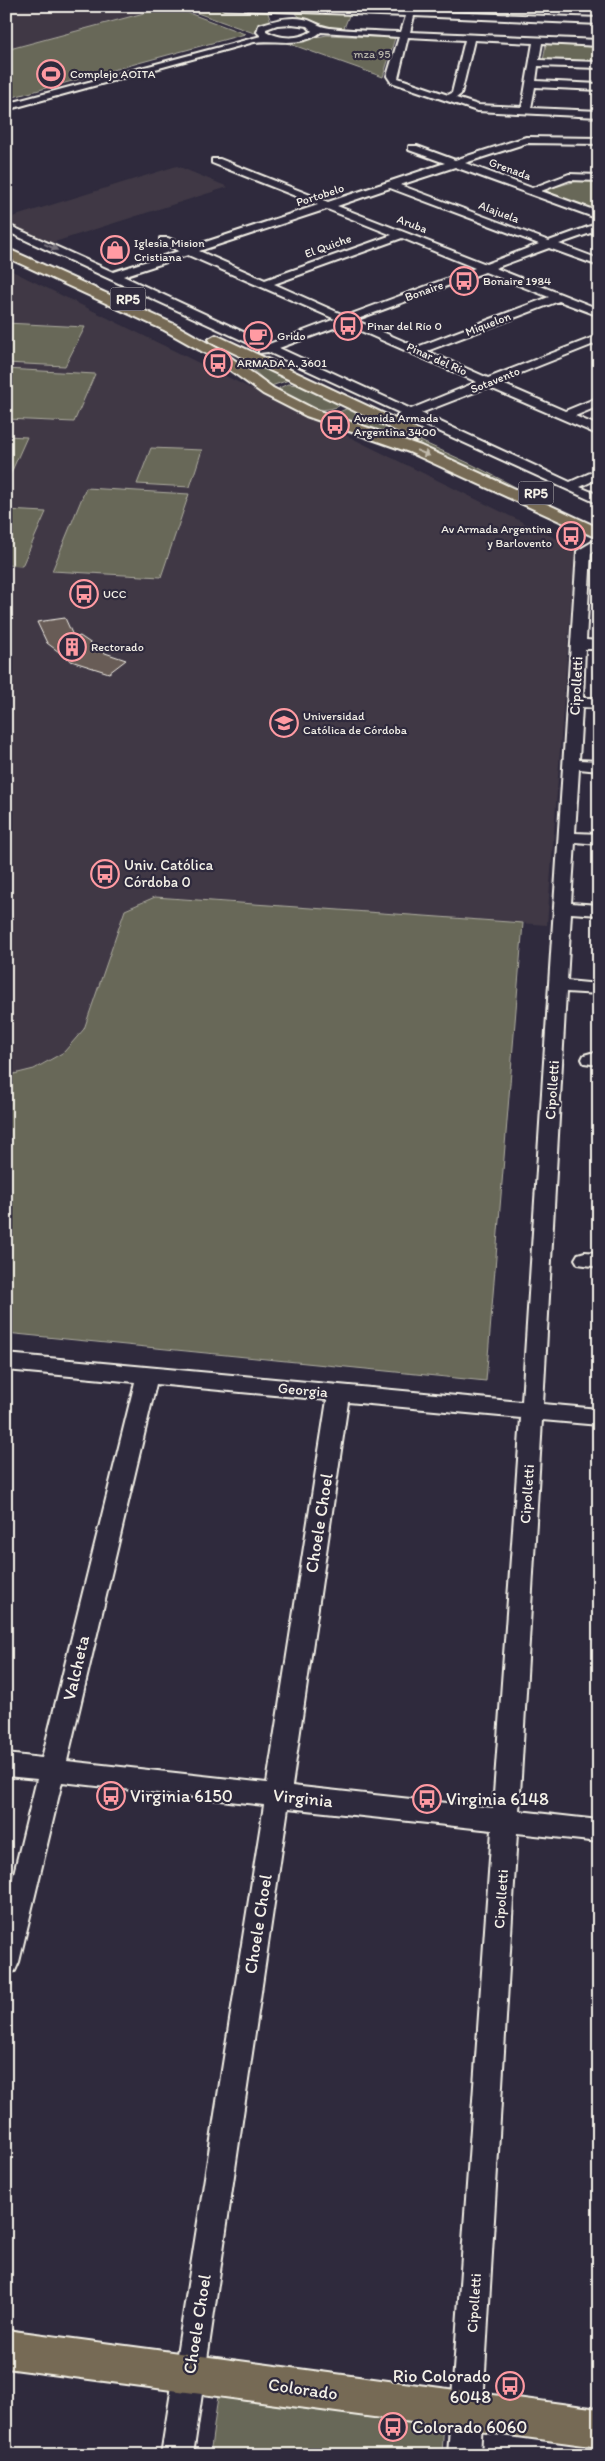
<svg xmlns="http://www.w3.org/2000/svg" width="605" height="2461" viewBox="0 0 605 2461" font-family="Itim,sans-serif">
	<rect width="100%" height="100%" fill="#2f2a3d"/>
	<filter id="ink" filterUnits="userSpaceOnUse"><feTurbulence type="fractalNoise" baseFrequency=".02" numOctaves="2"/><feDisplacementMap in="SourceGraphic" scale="10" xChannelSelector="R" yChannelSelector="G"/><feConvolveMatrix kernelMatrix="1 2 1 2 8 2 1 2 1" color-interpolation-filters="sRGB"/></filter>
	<g filter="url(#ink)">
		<g fill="#403945">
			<path d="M 6,6 L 170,6 L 6,50 Z"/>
			<path d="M 177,166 L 228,187 L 45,245 L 6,227 L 6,219 Z"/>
			<path d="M 6,268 L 575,548 L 547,925 L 155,897 L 125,910 L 84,1029 L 64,1052 L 26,1074 L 6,1077 Z"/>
		</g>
		<g fill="#676859" stroke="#aeaca0">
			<path d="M 170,6 L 245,34 L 6,99 L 6,50 Z"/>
			<path d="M 180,7 L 267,10 L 271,22 L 258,27 L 257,32 L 254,33 Z"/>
			<path d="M 293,10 L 350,13 L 344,28 C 327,28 303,24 293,10 Z"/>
			<path d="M 327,35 L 395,38 L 383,77 L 279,40 L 301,40 Z"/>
			<path d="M 546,43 L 599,46 L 598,63 L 543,61 Z"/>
			<path d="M 584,179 L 599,179 L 599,213 L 544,190 Z"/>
			<path d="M 6,323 L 85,327 L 65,366 L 6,363 Z"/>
			<path d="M 234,353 L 292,379 L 271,386 Z"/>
			<path d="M 6,369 L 95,374 L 74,422 L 6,419 Z"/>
			<path d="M 288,384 L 298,385 L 337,402 L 339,406 C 317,416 299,402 279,392 L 279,388 Z"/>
			<path d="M 348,408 L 473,465 L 529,494 L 402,437 L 333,415 Z"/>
			<path d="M 6,436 L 27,437 L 6,484 Z"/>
			<path d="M 151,448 L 202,450 L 190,487 L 137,484 Z"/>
			<path d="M 86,488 L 189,494 L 161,577 L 52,571 Z"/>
			<path d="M 6,510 L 46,512 L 22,566 L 6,565 Z"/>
			<path d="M 155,897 L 523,923 L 486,1381 L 6,1333 L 6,1076 L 34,1069 L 64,1052 L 84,1029 L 125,910 Z"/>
			<path d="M 219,2389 L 444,2419 L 442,2455 L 210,2455 Z"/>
		</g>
		<path fill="#685b57" stroke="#f4f1e8" d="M 65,618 L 74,638 L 80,636 L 105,653 L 126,660 L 109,673 L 71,661 L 47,643 L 37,622 Z"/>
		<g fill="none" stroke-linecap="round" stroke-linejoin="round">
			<defs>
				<g id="minor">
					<path d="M 220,6 L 295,6 L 407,11 L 409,6 L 417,6 L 416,11 L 599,18 L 599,24 L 414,16 L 410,32 L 599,40 L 599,46 L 542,43 L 539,60 L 599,62 L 599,68 L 538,66 L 536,81 L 599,84 L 599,90 L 535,87 L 531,108 L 599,111 L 599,117 L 477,111 L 391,82 L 387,76 L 399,37 L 321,32 C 302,48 276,39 254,42 L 6,110 L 6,104 L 261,36 L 257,32 L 259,25 C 275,20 296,14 313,22 C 319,25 322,27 330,28 C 354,31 377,31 401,32 L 406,16 L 224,9 ZM 292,24 L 307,26 L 312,31 C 299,40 279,39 266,31 L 266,29 L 277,25 ZM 408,37 L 465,40 L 452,93 L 448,95 L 398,78 ZM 474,40 L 533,43 L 522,107 L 478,105 L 456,98 L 461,94 Z"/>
					<path d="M 526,137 L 599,138 L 599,144 L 527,143 L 465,163 L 532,188 L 569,174 L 599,175 L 599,181 L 570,180 L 541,191 L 599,212 L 599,219 L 455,167 L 400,185 L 549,241 L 599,223 L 599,230 L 559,244 L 599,259 L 599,266 L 549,248 L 495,268 L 599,309 L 599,316 L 559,301 L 427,351 L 488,378 L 599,335 L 599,342 L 498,382 L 565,411 L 599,397 L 599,406 L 575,416 L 599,426 L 599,435 L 488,387 L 421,413 L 570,482 L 599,469 L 599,478 L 580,487 L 599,495 L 599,504 L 410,418 L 399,419 L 397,416 L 400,413 L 268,352 L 259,353 L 259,348 L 6,231 L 6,224 L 113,272 L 179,251 L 160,242 L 160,238 L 168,238 L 190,247 L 318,205 L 212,163 L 212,159 L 220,159 L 328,202 L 445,163 L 409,150 L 409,146 L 417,146 L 455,160 ZM 390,188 L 539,244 L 486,264 L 337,206 ZM 327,209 L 392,235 L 265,280 L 199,251 ZM 402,238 L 475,268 L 346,316 L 274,284 ZM 188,255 L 335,319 L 269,344 L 123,276 ZM 485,272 L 549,297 L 417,347 L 355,320 ZM 345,324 L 477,382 L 411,409 L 279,348 Z"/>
					<path d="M 599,538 L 599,548 L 591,553 L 586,640 L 599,641 L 599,649 L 585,649 L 583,698 L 599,698 L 599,708 L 582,707 L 579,760 L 599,761 L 599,771 L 579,769 L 575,833 L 599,834 L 599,844 L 575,842 L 571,903 L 599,905 L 599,915 L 571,913 L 567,981 L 599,984 L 599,994 L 566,992 L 543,1404 L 599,1409 L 599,1425 L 542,1420 L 519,1811 L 599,1820 L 599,1842 L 517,1833 L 480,2455 L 448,2455 L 492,1830 L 288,1808 L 193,2455 L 161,2455 L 264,1805 L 62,1782 L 19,1962 L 15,1971 L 6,1974 L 6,1906 L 37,1779 L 6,1776 L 6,1754 L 42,1758 L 135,1382 L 6,1370 L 6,1354 L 522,1402 L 577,551 ZM 156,1384 L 327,1400 L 267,1783 L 67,1761 ZM 348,1402 L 521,1418 L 493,1808 L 292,1786 Z"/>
					<path d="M 591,1053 L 599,1053 L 599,1065 L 584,1063 L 582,1059 L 584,1055 Z"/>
					<path d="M 585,1252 L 599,1253 L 599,1267 L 578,1264 L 575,1259 L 578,1254 Z"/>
				</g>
				<g id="major">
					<path d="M 6,248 L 174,324 L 222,351 L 273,388 L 316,410 L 421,446 L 599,528 L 599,539 L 409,452 L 306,416 L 263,394 L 212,357 L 164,330 L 6,257 Z"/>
					<path d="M 216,335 L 423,432 L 425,435 L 417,440 L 411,438 L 211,342 L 209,339 Z"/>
					<path d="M 6,2330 L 599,2409 L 599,2447 L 6,2368 Z"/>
				</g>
			</defs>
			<use href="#minor" stroke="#f4f1e8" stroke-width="4"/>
			<use href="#major" stroke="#f4f1e8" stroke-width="4"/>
			<use href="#minor" fill="#2f2a3d" fill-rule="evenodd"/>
			<use href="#major" fill="#766a54" fill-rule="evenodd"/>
		</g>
		<defs><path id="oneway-solid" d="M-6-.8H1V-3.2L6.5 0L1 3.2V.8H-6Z" transform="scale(1.25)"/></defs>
		<use fill="#747079" href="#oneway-solid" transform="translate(51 247) rotate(25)"/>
		<use fill="#c2bbad" href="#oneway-solid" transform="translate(423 453) rotate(23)"/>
	</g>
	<defs>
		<symbol id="stadium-ring" viewBox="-11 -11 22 22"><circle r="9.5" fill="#2f2a3d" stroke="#ff9aa2" stroke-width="1.5"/><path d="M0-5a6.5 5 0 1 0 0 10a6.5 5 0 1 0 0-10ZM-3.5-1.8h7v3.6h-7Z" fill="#ff9aa2"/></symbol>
		<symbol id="shop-ring" viewBox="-11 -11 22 22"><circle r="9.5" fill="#2f2a3d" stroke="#ff9aa2" stroke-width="1.5"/><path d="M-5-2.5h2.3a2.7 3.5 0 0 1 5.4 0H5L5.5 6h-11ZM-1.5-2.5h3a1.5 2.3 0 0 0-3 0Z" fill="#ff9aa2"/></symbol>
		<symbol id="bus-ring" viewBox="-11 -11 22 22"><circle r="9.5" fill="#2f2a3d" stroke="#ff9aa2" stroke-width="1.5"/><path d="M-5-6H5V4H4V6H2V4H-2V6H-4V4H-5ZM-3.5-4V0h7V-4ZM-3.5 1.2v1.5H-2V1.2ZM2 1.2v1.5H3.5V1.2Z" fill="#ff9aa2"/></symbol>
		<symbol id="cafe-ring" viewBox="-11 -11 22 22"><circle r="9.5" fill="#2f2a3d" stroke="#ff9aa2" stroke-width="1.5"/><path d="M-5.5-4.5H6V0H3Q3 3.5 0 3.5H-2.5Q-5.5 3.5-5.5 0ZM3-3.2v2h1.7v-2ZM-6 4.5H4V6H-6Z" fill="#ff9aa2"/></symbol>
		<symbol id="building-ring" viewBox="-11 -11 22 22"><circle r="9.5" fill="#2f2a3d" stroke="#ff9aa2" stroke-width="1.5"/><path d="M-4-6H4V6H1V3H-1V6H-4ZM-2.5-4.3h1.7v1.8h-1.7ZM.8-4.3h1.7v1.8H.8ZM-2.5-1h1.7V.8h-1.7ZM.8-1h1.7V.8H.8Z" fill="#ff9aa2"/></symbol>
		<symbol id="university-ring" viewBox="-11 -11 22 22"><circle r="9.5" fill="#2f2a3d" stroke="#ff9aa2" stroke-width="1.5"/><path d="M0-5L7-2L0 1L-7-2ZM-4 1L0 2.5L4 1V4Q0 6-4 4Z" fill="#ff9aa2"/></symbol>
	</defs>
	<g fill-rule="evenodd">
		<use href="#stadium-ring" x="35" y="58" width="32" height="32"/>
		<use href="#shop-ring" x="99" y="234" width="32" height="32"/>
		<use href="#bus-ring" x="448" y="265" width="32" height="32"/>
		<use href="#bus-ring" x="332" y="310" width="32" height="32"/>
		<use href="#cafe-ring" x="242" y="320" width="32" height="32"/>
		<use href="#bus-ring" x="202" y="347" width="32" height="32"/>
		<use href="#bus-ring" x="319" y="409" width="32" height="32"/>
		<use href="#bus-ring" x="555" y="520" width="32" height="32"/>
		<use href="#bus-ring" x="68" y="578" width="32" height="32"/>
		<use href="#building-ring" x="56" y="631" width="32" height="32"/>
		<use href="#university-ring" x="268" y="707" width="32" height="32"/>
		<use href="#bus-ring" x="89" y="858" width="32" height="32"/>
		<use href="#bus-ring" x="95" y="1780" width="32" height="32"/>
		<use href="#bus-ring" x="411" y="1783" width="32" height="32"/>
		<use href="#bus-ring" x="494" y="2370" width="32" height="32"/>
		<use href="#bus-ring" x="377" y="2411" width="32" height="32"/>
	</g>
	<g text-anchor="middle" stroke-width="4.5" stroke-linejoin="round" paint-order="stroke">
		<g font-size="12" fill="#b5b3a8" stroke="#2f2a3d">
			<text x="372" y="58">mza 95</text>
		</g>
		<g font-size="12" fill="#f4f1e8" stroke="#2f2a3d" text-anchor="start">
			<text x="70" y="78">Complejo AOITA</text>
			<text x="134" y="247">Iglesia Mision<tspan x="134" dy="14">Cristiana</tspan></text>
			<text x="483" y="285">Bonaire 1984</text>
			<text x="367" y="330">Pinar del Río 0</text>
			<text x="277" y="340">Grido</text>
			<text x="237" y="367">ARMADA A. 3601</text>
			<text x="354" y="422">Avenida Armada<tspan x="354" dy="14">Argentina 3400</tspan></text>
			<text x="552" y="533" text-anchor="end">Av Armada Argentina<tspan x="552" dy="14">y Barlovento</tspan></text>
			<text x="103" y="598">UCC</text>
			<text x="91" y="651">Rectorado</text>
			<text x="303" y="720">Universidad<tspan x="303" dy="14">Católica de Córdoba</tspan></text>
		</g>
		<g font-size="12" fill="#f4f1e8" stroke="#2f2a3d">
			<text transform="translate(510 169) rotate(20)" y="4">Grenada</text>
			<text transform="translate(320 195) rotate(-18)" y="4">Portobelo</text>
			<text transform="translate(499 212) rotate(21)" y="4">Alajuela</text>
			<text transform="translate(412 224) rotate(21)" y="4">Aruba</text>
			<text transform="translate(328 246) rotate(-20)" y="4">El Quiche</text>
			<text transform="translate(424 291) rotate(-20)" y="4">Bonaire</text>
			<text transform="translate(488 324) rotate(-21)" y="4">Miquelon</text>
			<text transform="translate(437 359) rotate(24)" y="4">Pinar del Río</text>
			<text transform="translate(495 380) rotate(-22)" y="4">Sotavento</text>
		</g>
		<g fill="#2f2a3d" stroke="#b9b5b5" stroke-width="1">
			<rect x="110.5" y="287.5" width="35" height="23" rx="4"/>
			<rect x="518.5" y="481.5" width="35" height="23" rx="4"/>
		</g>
		<g font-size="14" font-weight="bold" fill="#f4f1e8">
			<text x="128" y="304">RP5</text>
			<text x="536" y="498">RP5</text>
		</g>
		<g font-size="15" fill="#f4f1e8" stroke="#2f2a3d">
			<text transform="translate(576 686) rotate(-87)" y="5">Cipolletti</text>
			<text transform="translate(552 1090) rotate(-86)" y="5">Cipolletti</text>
			<text transform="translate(303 1390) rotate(5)" y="5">Georgia</text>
			<text transform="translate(527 1494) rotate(-86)" y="5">Cipolletti</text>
			<text transform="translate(501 1899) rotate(-86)" y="5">Cipolletti</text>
			<text transform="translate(474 2303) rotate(-86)" y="5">Cipolletti</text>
		</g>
		<g font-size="15" fill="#f4f1e8" stroke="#2f2a3d" text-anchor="start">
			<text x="124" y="870">Univ. Católica<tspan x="124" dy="17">Córdoba 0</tspan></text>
		</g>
		<g font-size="18" fill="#f4f1e8" stroke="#2f2a3d">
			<text transform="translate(319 1523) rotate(-81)" y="6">Choele Choel</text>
			<text transform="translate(76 1668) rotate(-77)" y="6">Valcheta</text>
			<text transform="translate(303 1798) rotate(6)" y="6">Virginia</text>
			<text transform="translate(258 1924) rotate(-81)" y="6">Choele Choel</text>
			<text transform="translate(197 2324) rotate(-81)" y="6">Choele Choel</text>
			<text transform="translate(303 2389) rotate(8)" y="6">Colorado</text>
		</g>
		<g font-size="18" fill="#f4f1e8" stroke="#2f2a3d" text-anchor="start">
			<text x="130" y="1802">Virginia 6150</text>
			<text x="446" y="1805">Virginia 6148</text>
			<text x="491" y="2382" text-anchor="end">Rio Colorado<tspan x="491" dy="21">6048</tspan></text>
			<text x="412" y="2433">Colorado 6060</text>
		</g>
	</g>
	<rect width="605" height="2461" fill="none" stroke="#2f2a3d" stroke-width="25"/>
	<rect x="12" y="12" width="580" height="2436" fill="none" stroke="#f4f1e8" stroke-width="2" filter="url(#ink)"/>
</svg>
